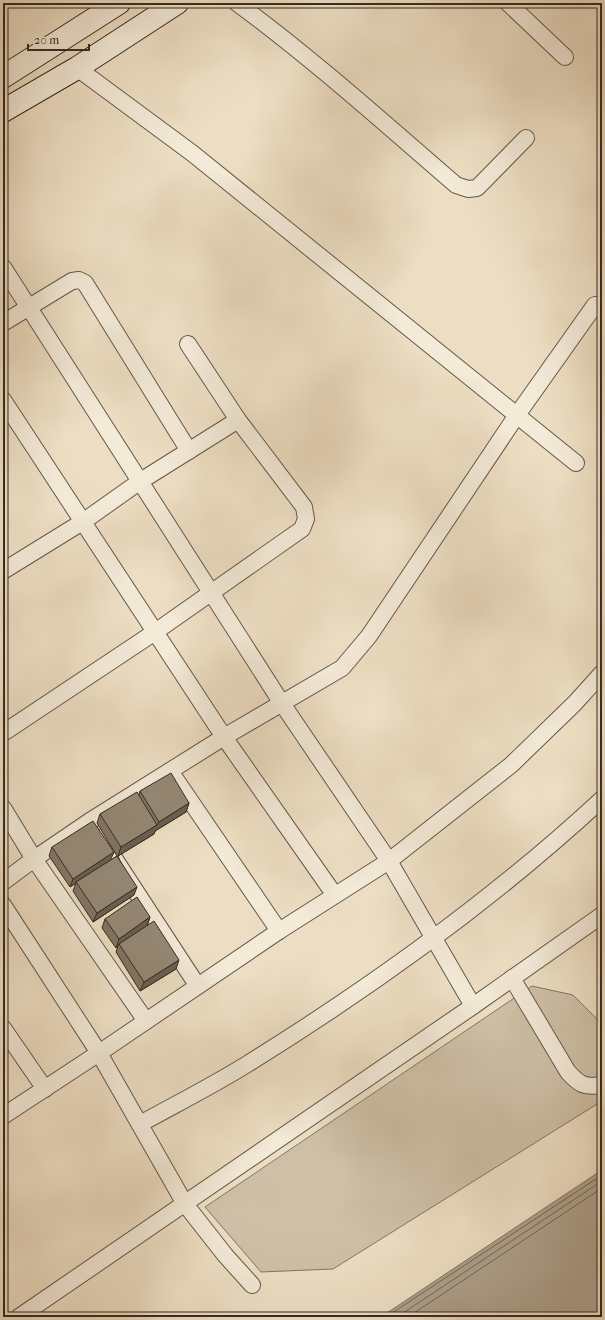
<svg xmlns="http://www.w3.org/2000/svg" width="605" height="1320" viewBox="0 0 605 1320" font-family="'IM FELL French Canon',serif">
	<rect width="100%" height="100%" fill="#eddec3"/>
	<filter id="stains"><feTurbulence type="fractalNoise" baseFrequency=".005" numOctaves="4"/><feColorMatrix values="0 0 0 0 .2 0 0 0 0 .09 0 0 0 0 .02 0 0 0 .5 -.17"/></filter>
	<radialGradient id="worn" r=".72"><stop offset=".6" stop-color="#630" stop-opacity="0"/><stop offset="1" stop-color="#630" stop-opacity=".3"/></radialGradient>
	<path fill="#cec0a7" stroke="#827664" d="M 532,986 L 573,995 L 602,1024 L 602,1101 L 333,1269 L 261,1272 L 205,1207 Z"/>
	<path fill="#aea18c" stroke="#7e7261" d="M 602,1170 L 602,1317 L 316,1317 L 387,1313 Z"/>
	<g fill="none" stroke-linecap="round" stroke-linejoin="round">
		<g stroke="#726656" stroke-width="1">
			<path d="M 386,1317 L 602,1175"/>
			<path d="M 397,1317 L 602,1181"/>
			<path d="M 408,1317 L 602,1188"/>
		</g>
		<defs>
			<g id="minor">
				<path d="M 237,3 C 313,59 384,123 456,185 L 468,189 L 477,188 L 526,138"/>
				<path d="M 508,3 L 565,57"/>
				<path d="M 77,68 L 192,153 L 576,463"/>
				<path d="M 3,267 L 281,702 L 389,861 L 473,1006"/>
				<path d="M 3,323 L 72,281 L 79,280 L 85,283 L 189,451"/>
				<path d="M 3,400 L 224,737 L 334,894"/>
				<path d="M 3,571 L 84,521 L 139,482 L 238,420"/>
				<path d="M 3,733 L 155,632 L 302,529 L 306,519 L 304,507 L 238,420 L 188,344"/>
				<path d="M 170,771 L 279,931"/>
				<path d="M 3,808 L 34,859 L 146,1021"/>
				<path d="M 101,838 L 197,985"/>
				<path d="M 3,882 L 34,859 L 90,821 L 224,737 L 342,668 L 369,636 L 517,415 L 595,305"/>
				<path d="M 3,905 L 99,1053 L 185,1204 L 225,1255 L 252,1285"/>
				<path d="M 512,978 L 568,1072 C 579,1084 584,1088 602,1085"/>
				<path d="M 3,1028 L 45,1089"/>
				<path d="M 3,1116 L 99,1053 L 279,931 L 389,861 L 511,765 L 575,703 L 602,673"/>
				<path d="M 140,1124 C 176,1104 214,1085 249,1063 C 373,986 494,899 602,799"/>
				<path d="M 19,1317 L 473,1006 L 602,915"/>
			</g>
			<g id="secondary">
				<path d="M 3,77 L 119,3"/>
				<path d="M 3,111 L 77,68 L 177,3"/>
			</g>
		</defs>
		<use href="#minor" stroke="#635849" stroke-width="18"/>
		<use href="#secondary" stroke="#352b20" stroke-width="24"/>
		<use href="#minor" stroke="#f3ead8" stroke-width="16"/>
		<use href="#secondary" stroke="#f3ead8" stroke-width="22"/>
	</g>
	<g fill="#807565" stroke="#352b20">
		<path d="M 140,791 L 189,803 L 186,812 L 155,831 L 154,834 L 118,856 L 134,895 L 93,922 L 73,891 L 76,883 L 70,887 L 49,856 L 52,847 L 111,860 L 117,856 L 97,823 L 100,814 L 139,795 Z"/>
		<path d="M 150,917 L 147,926 L 176,969 L 140,991 L 116,952 L 118,946 L 116,948 L 102,928 L 105,919 Z"/>
	</g>
	<g fill="#685f52" stroke="#352b20">
		<path d="M 189,803 L 186,812 L 155,831 L 154,834 L 118,856 L 121,847 L 157,825 L 159,822 Z"/>
		<path d="M 114,852 L 110,861 L 76,882 L 76,883 L 70,887 L 73,879 Z"/>
		<path d="M 137,887 L 134,895 L 93,922 L 97,913 Z"/>
		<path d="M 150,917 L 147,926 L 119,944 L 118,946 L 116,948 L 119,939 Z"/>
		<path d="M 179,960 L 176,969 L 140,991 L 144,982 Z"/>
	</g>
	<g fill="#958875" stroke="#352b20">
		<path d="M 171,773 L 189,803 L 159,822 L 140,791 Z"/>
		<path d="M 137,792 L 157,825 L 121,847 L 100,814 Z"/>
		<path d="M 93,821 L 114,852 L 73,879 L 52,847 Z"/>
		<path d="M 117,856 L 137,887 L 97,913 L 76,882 Z"/>
		<path d="M 137,897 L 150,917 L 119,939 L 105,919 Z"/>
		<path d="M 154,921 L 179,960 L 144,982 L 119,944 Z"/>
	</g>
	<rect width="605" height="1320" fill="none" stroke="#eddec3" stroke-width="16"/>
	<rect x="4" y="4" width="597" height="1312" fill="none" stroke="#352b20" stroke-width="2"/>
	<rect x="8" y="8" width="589" height="1304" fill="none" stroke="#352b20"/>
	<path d="M28 44v6h61v-6" fill="none" stroke="#352b20" stroke-width="2"/>
	<text x="34" y="44" font-size="12" fill="#352b20" stroke="#f3ead8" stroke-width="3" paint-order="stroke">20 m</text>
	<rect width="100%" height="100%" filter="url(#stains)"/>
	<rect width="100%" height="100%" fill="url(#worn)"/>
</svg>
